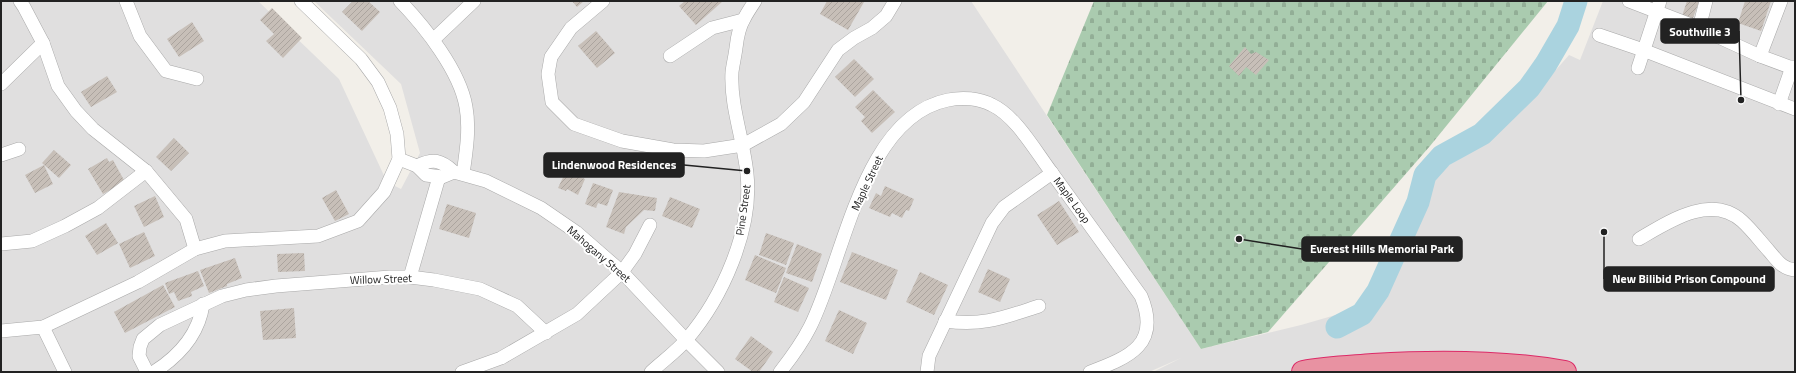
<svg xmlns="http://www.w3.org/2000/svg" width="1796" height="373" viewBox="0 0 1796 373" font-family="'Titillium Web',sans-serif">
	<defs>
		<pattern id="cemetery-stones" width="16" height="16" patternUnits="userSpaceOnUse"><rect width="16" height="16" fill="#aacbaf"/><path d="M2 7V4a2 2 0 0 1 4 0v3zM10 15v-3a2 2 0 0 1 4 0v3z" fill="#92ae96"/></pattern>
		<pattern id="building-hatch" width="6" height="6" patternUnits="userSpaceOnUse"><rect width="6" height="6" fill="#c7bfb8"/><path d="M-1 1l2-2M0 6l6-6M5 7l2-2" fill="none" stroke="#aba49e"/></pattern>
	</defs>
	<rect width="100%" height="100%" fill="#f2efe9"/>
	<path fill="#e0dfdf" d="M 1,1 L 258,1 L 339,79 L 387,182 L 401,189 L 420,153 L 401,84 L 314,1 L 971,1 L 1201,349 L 1301,325 L 1377,303 L 1422,212 L 1433,179 L 1446,167 L 1481,146 L 1514,118 L 1569,55 L 1580,60 L 1603,1 L 1795,1 L 1795,372 L 1153,372 L 1181,358 L 1149,372 L 1,372 Z"/>
	<path fill="url(#cemetery-stones)" d="M 1094,1 L 1548,1 L 1430,146 L 1268,332 L 1201,349 L 1047,115 Z"/>
	<g fill="none" stroke-linecap="round" stroke-linejoin="round">
		<path stroke="#aad3df" stroke-width="23" d="M 1337,327 L 1362,314 L 1378,291 L 1418,202 L 1425,175 L 1442,156 L 1482,134 L 1529,88 L 1546,64 L 1568,26 L 1576,1"/>
	</g>
	<g fill="url(#building-hatch)">
		<path d="M 353,1 L 368,1 L 380,12 L 362,31 L 342,12 Z"/>
		<path d="M 572,1 L 584,1 L 577,7 Z"/>
		<path d="M 685,1 L 723,1 L 696,25 L 679,6 Z"/>
		<path d="M 827,1 L 863,1 L 864,2 L 848,30 L 820,14 Z"/>
		<path d="M 1687,1 L 1699,2 L 1691,23 L 1681,19 Z"/>
		<path d="M 1745,1 L 1771,1 L 1761,31 L 1738,23 Z"/>
		<path d="M 272,8 L 302,38 L 283,58 L 266,41 L 274,34 L 260,20 Z"/>
		<path d="M 192,22 L 204,41 L 179,57 L 167,39 Z"/>
		<path d="M 596,31 L 615,53 L 597,68 L 578,46 Z"/>
		<path d="M 1245,47 L 1251,54 L 1256,52 L 1269,60 L 1256,75 L 1246,67 L 1239,76 L 1229,66 Z"/>
		<path d="M 854,59 L 874,79 L 855,97 L 835,77 Z"/>
		<path d="M 107,76 L 117,92 L 91,107 L 81,92 Z"/>
		<path d="M 873,90 L 895,112 L 872,133 L 861,121 L 865,117 L 855,107 Z"/>
		<path d="M 174,138 L 189,153 L 171,171 L 156,157 Z"/>
		<path d="M 54,150 L 71,165 L 59,178 L 42,163 Z"/>
		<path d="M 107,158 L 109,162 L 113,160 L 125,182 L 103,194 L 88,169 Z"/>
		<path d="M 44,165 L 53,184 L 35,193 L 25,175 Z"/>
		<path d="M 566,171 L 585,179 L 578,195 L 567,189 L 566,191 L 558,188 Z"/>
		<path d="M 593,183 L 613,190 L 607,206 L 598,203 L 596,208 L 585,204 Z"/>
		<path d="M 885,186 L 914,199 L 909,211 L 906,210 L 902,218 L 892,213 L 890,217 L 869,208 L 876,193 L 881,196 Z"/>
		<path d="M 336,190 L 349,214 L 335,221 L 322,198 Z"/>
		<path d="M 619,192 L 657,198 L 655,211 L 644,210 L 626,227 L 624,234 L 606,227 Z"/>
		<path d="M 155,196 L 164,217 L 144,227 L 134,206 Z"/>
		<path d="M 670,197 L 700,209 L 692,228 L 662,216 Z"/>
		<path d="M 1059,201 L 1079,232 L 1057,245 L 1037,215 Z"/>
		<path d="M 447,204 L 476,213 L 469,238 L 439,229 Z"/>
		<path d="M 106,223 L 118,243 L 97,255 L 85,236 Z"/>
		<path d="M 144,232 L 155,256 L 130,268 L 119,244 Z"/>
		<path d="M 766,233 L 794,243 L 786,265 L 759,255 Z"/>
		<path d="M 797,244 L 822,254 L 812,282 L 786,273 Z"/>
		<path d="M 852,252 L 898,270 L 886,300 L 840,282 Z"/>
		<path d="M 304,253 L 305,271 L 278,272 L 277,254 Z"/>
		<path d="M 755,255 L 786,268 L 776,293 L 745,280 Z"/>
		<path d="M 235,258 L 242,278 L 227,284 L 227,286 L 209,293 L 200,270 Z"/>
		<path d="M 988,269 L 1010,279 L 1000,302 L 978,292 Z"/>
		<path d="M 198,271 L 204,286 L 191,292 L 192,296 L 178,301 L 174,292 L 169,294 L 165,283 Z"/>
		<path d="M 920,272 L 948,285 L 934,315 L 906,302 Z"/>
		<path d="M 784,277 L 809,288 L 798,312 L 774,302 Z"/>
		<path d="M 163,285 L 175,307 L 125,333 L 114,312 Z"/>
		<path d="M 294,308 L 296,338 L 263,340 L 260,311 Z"/>
		<path d="M 839,310 L 867,323 L 853,354 L 825,341 Z"/>
		<path d="M 751,336 L 773,352 L 759,372 L 753,372 L 735,359 Z"/>
	</g>
	<g fill="none" stroke-linecap="round" stroke-linejoin="round">
		<defs>
			<g id="minor">
				<path d="M 20,1 L 24,7 L 43,43 L 58,86 L 76,111 L 93,129 L 146,171 L 186,219 L 195,249"/>
				<path d="M 126,1 L 140,36 L 166,71 L 197,79"/>
				<path d="M 400,1 C 425,27 460,71 466,107 C 470,129 466,153 463,174"/>
				<path d="M 603,1 L 571,28 L 551,57 L 548,74 L 552,102 L 574,124 L 622,141 L 673,150 L 704,151 L 743,145 L 781,124 L 804,102 L 838,50 L 854,38 L 872,28 L 886,16 L 895,1"/>
				<path d="M 1629,1 L 1699,28 L 1760,56 L 1795,69"/>
				<path d="M 1699,28 L 1706,1"/>
				<path d="M 1599,35 L 1643,50 L 1795,109"/>
				<path d="M 434,39 L 474,1"/>
				<path d="M 670,56 L 712,28 L 743,20"/>
				<path d="M 1760,56 L 1781,1"/>
				<path d="M 1638,68 L 1660,1"/>
				<path d="M 1,84 L 43,43"/>
				<path d="M 1779,104 L 1792,67"/>
				<path d="M 1,155 L 19,149"/>
				<path d="M 399,159 L 417,166 L 426,175 L 442,177 L 454,172 L 486,181 L 541,208 L 576,232 L 622,272 L 686,340 L 718,372"/>
				<path d="M 417,166 C 433,158 441,160 454,172"/>
				<path d="M 1639,239 C 1668,222 1711,193 1742,221 C 1752,230 1760,241 1769,251 C 1777,260 1782,269 1795,270"/>
				<path d="M 1,244 L 32,241 L 65,226 L 98,208 L 146,171"/>
				<path d="M 410,277 L 439,177"/>
				<path d="M 945,321 C 984,326 1002,318 1039,306"/>
				<path d="M 43,327 L 65,372"/>
				<path d="M 1,331 L 43,327 L 138,282 L 195,249 L 225,241 L 318,236 L 358,221 L 384,192 L 399,159 L 397,134 L 390,108 L 378,82 L 361,59 L 301,1"/>
				<path d="M 147,372 L 139,356 L 140,347 L 143,339 L 160,325 L 222,296 L 246,290 L 276,286 L 390,277 L 410,277 L 434,280 L 480,289 L 517,306 L 546,333"/>
				<path d="M 154,372 C 179,356 199,334 203,304"/>
				<path d="M 462,372 L 501,358 L 577,314 L 622,272 L 635,254 L 650,225"/>
				<path d="M 651,372 C 663,361 677,351 687,339 C 722,298 753,230 747,174 C 744,141 730,106 732,72 C 733,64 735,56 736,48 C 737,39 739,27 744,19 C 747,13 751,7 755,1"/>
				<path d="M 780,372 C 791,358 802,343 810,327 C 844,260 862,117 948,100 C 962,97 979,98 992,105 C 1016,116 1036,152 1052,173"/>
				<path d="M 927,372 L 929,356 L 992,223 L 1004,207 L 1052,173 L 1141,296 C 1161,344 1130,357 1090,372"/>
			</g>
			<path id="motorway" d="M 1303,372 C 1326,368 1349,367 1373,365 C 1436,361 1502,361 1565,372"/>
		</defs>
		<use href="#minor" stroke="#a9a9a9" stroke-width="14"/>
		<use href="#motorway" stroke="#dc2a67" stroke-width="24"/>
		<use href="#minor" stroke="#fff" stroke-width="13"/>
		<use href="#motorway" stroke="#e892a2" stroke-width="22"/>
	</g>
	<g text-anchor="middle" stroke-width="4" stroke-linejoin="round" paint-order="stroke">
		<g font-size="11" fill="#222" stroke="#fff">
			<text transform="translate(867 183) rotate(-65)" y="4">Maple Street</text>
			<text transform="translate(1072 200) rotate(54)" y="4">Maple Loop</text>
			<text transform="translate(743 210) rotate(-82)" y="4">Pine Street</text>
			<text transform="translate(599 254) rotate(41)" y="4">Mahogany Street</text>
			<text transform="translate(381 279) rotate(-2)" y="4">Willow Street</text>
		</g>
	</g>
	<path fill="none" stroke="#222" stroke-width="1.5" d="M1741 100L1739 31M747 171L684 165M1239 239L1302 249M1604 232L1604 279"/>
	<g fill="#222" stroke="#fff" stroke-width="1.5">
		<circle cx="1741" cy="100" r="4"/>
		<circle cx="747" cy="171" r="4"/>
		<circle cx="1239" cy="239" r="4"/>
		<circle cx="1604" cy="232" r="4"/>
	</g>
	<g fill="#222" stroke="#222" stroke-width="1.5">
		<rect x="1661" y="19" width="78" height="24" rx="4"/>
		<rect x="544" y="153" width="140" height="24" rx="4"/>
		<rect x="1302" y="237" width="160" height="24" rx="4"/>
		<rect x="1604" y="267" width="170" height="24" rx="4"/>
	</g>
	<g font-size="12" text-anchor="middle" font-weight="bold" fill="#fff">
		<text x="1700" y="36">Southville 3</text>
		<text x="614" y="169">Lindenwood Residences</text>
		<text x="1382" y="253">Everest Hills Memorial Park</text>
		<text x="1689" y="283">New Bilibid Prison Compound</text>
	</g>
	<rect width="1796" height="373" fill="none" stroke="#222222" stroke-width="4"/>
</svg>
